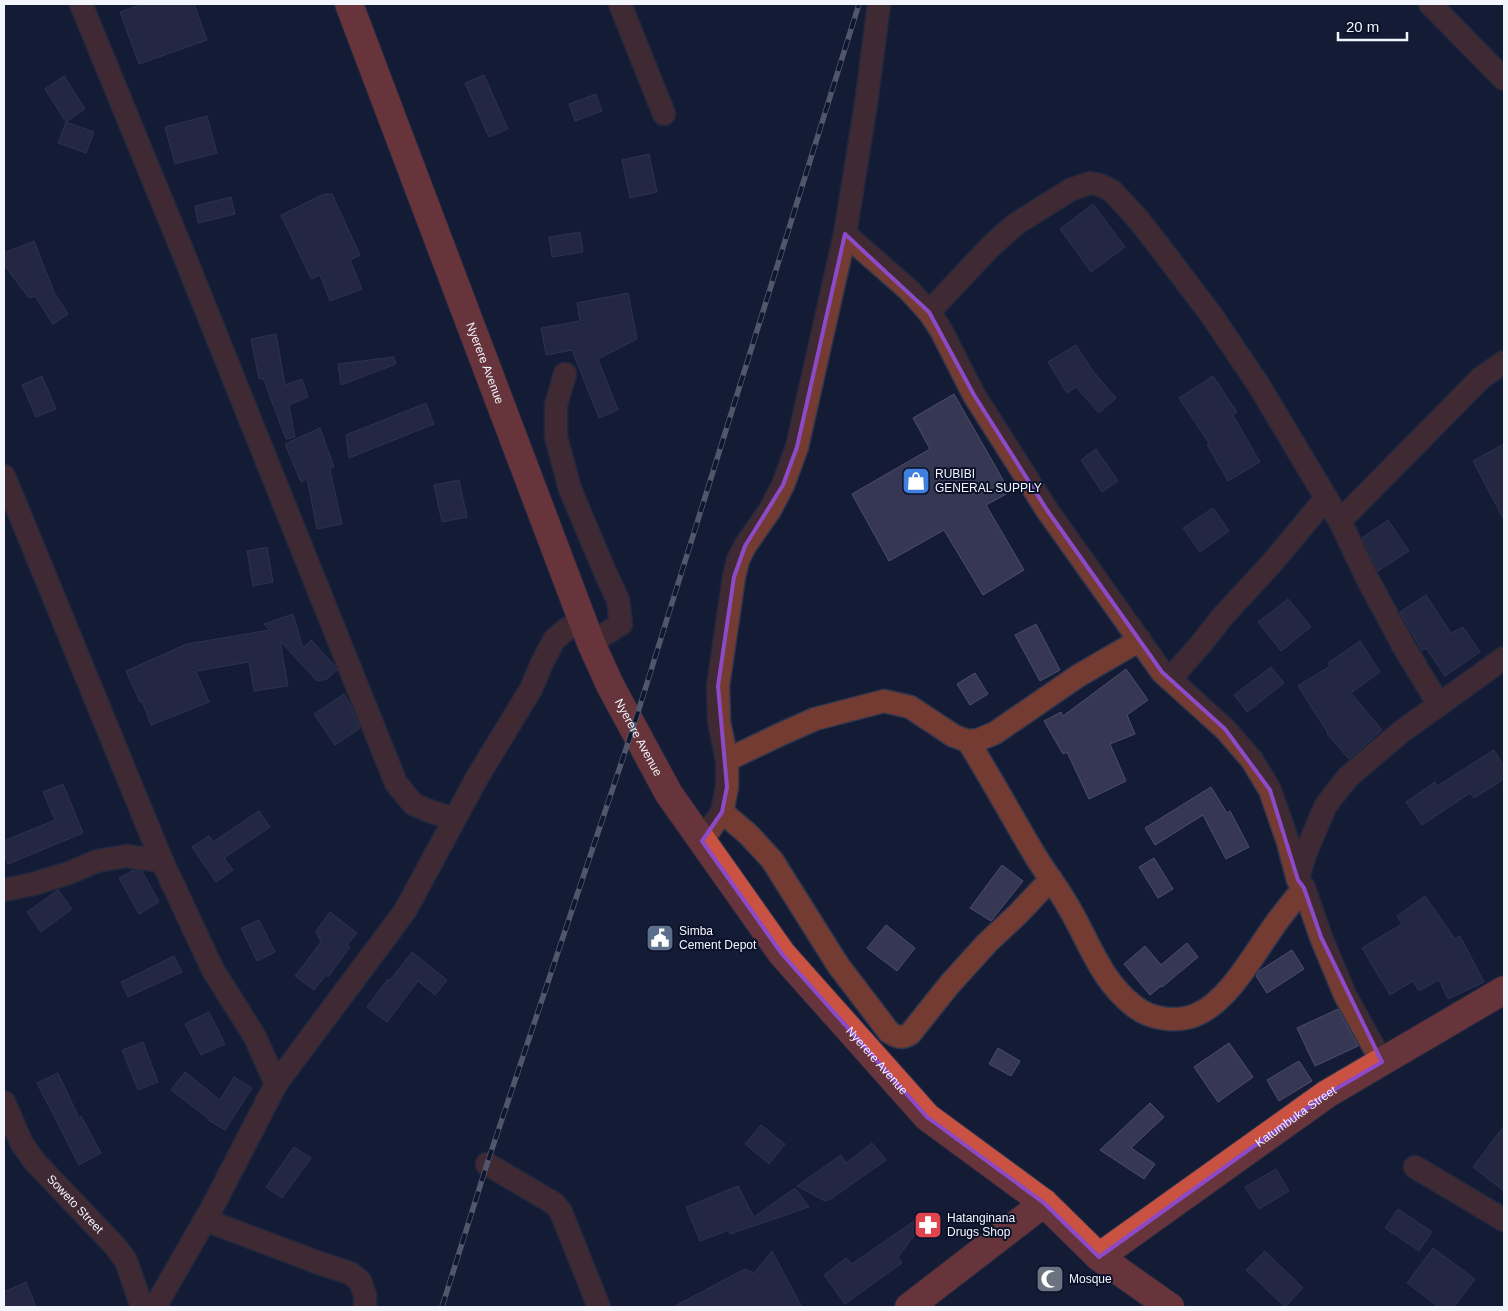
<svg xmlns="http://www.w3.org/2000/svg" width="1508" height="1311" viewBox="0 0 1508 1311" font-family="Helvetica,sans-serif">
	<rect width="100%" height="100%" fill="#141c35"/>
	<g fill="#363753" stroke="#4c4d6b">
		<path d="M 143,4 L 194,4 L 207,40 L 139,64 L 120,12 Z"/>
		<path d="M 484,75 L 508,129 L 489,137 L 465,83 Z"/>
		<path d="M 64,76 L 85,109 L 66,122 L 45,89 Z"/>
		<path d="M 596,94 L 602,111 L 575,121 L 569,104 Z"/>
		<path d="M 207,116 L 217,153 L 175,164 L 165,127 Z"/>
		<path d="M 66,122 L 94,132 L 86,153 L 58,143 Z"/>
		<path d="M 649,154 L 657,192 L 630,198 L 622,160 Z"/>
		<path d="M 324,194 L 332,194 L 360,255 L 350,260 L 362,289 L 330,301 L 320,275 L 311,279 L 281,215 Z"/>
		<path d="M 231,197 L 235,214 L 198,223 L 195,206 Z"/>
		<path d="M 1093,204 L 1125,247 L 1091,272 L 1060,229 Z"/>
		<path d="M 580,232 L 583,252 L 552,257 L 549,237 Z"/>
		<path d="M 34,241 L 54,292 L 68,314 L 53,324 L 35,296 L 29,298 L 4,265 L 4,253 Z"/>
		<path d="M 628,293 L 637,339 L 598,359 L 618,410 L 599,418 L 572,350 L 546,355 L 541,328 L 580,321 L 577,303 Z"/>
		<path d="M 276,334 L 285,385 L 302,379 L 308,397 L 289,405 L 295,437 L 286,439 L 263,378 L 259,379 L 251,339 Z"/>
		<path d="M 1076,345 L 1092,370 L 1116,398 L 1099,413 L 1076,387 L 1067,393 L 1048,362 Z"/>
		<path d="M 394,357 L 396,364 L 341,385 L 338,364 Z"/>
		<path d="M 42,376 L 56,409 L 36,417 L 22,385 Z"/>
		<path d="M 1213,376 L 1237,412 L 1233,415 L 1260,462 L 1228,481 L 1207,444 L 1209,443 L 1179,398 Z"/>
		<path d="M 954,394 L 1010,492 L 986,505 L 1024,570 L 983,595 L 944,530 L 889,561 L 852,494 L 930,449 L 913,418 Z"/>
		<path d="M 426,403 L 434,424 L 349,458 L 346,435 Z"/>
		<path d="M 320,428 L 334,467 L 330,469 L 342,524 L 317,529 L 307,479 L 301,482 L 285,444 Z"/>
		<path d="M 1504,444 L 1504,520 L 1473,461 Z"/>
		<path d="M 1096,449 L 1118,481 L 1102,492 L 1081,460 Z"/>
		<path d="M 459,480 L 467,517 L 442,522 L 434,485 Z"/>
		<path d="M 1213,508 L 1229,531 L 1200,552 L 1183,528 Z"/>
		<path d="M 1388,520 L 1409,551 L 1378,571 L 1362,538 Z"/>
		<path d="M 267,547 L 273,582 L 253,586 L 247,551 Z"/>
		<path d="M 1426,595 L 1451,633 L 1463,627 L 1480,652 L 1445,676 L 1426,648 L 1422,651 L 1400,612 Z"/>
		<path d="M 1288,599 L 1311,627 L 1281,651 L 1258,622 Z"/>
		<path d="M 293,614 L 303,648 L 311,640 L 335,666 L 337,670 L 327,679 L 317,681 L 280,641 L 288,686 L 254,691 L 249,662 L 196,671 L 209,702 L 151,725 L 142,701 L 140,702 L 126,671 L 187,644 L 270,630 L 264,624 Z"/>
		<path d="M 1036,624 L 1060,670 L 1040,681 L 1015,635 Z"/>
		<path d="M 1360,641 L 1380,672 L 1351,693 L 1382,730 L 1349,759 L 1327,734 L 1328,733 L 1298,686 L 1330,666 L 1328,663 Z"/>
		<path d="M 1271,667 L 1284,683 L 1247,712 L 1234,695 Z"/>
		<path d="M 1126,669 L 1148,700 L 1127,715 L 1135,734 L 1110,744 L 1126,781 L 1089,799 L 1067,752 L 1063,754 L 1044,721 L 1061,712 L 1063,716 Z"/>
		<path d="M 975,673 L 988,694 L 970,705 L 957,684 Z"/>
		<path d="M 344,694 L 350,704 L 360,728 L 335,745 L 314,714 Z"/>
		<path d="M 1494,750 L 1504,766 L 1504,779 L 1474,798 L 1470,793 L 1422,825 L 1406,802 L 1435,782 L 1437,786 Z"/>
		<path d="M 63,784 L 83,833 L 8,864 L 4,854 L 4,841 L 55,820 L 43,792 Z"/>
		<path d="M 1211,787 L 1227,813 L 1230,811 L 1249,847 L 1226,859 L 1203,815 L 1155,845 L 1145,828 Z"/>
		<path d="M 259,811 L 270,827 L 224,858 L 233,870 L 216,882 L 192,847 L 209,836 L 213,842 Z"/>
		<path d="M 1154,858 L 1173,889 L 1158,898 L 1139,867 Z"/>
		<path d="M 1002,865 L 1023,881 L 991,921 L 970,908 Z"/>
		<path d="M 134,870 L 142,871 L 159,902 L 139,914 L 119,878 Z"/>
		<path d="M 58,890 L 72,909 L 41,932 L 27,912 Z"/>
		<path d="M 1425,896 L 1455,939 L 1460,936 L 1484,982 L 1448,999 L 1439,980 L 1419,991 L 1413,981 L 1390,995 L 1362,948 L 1402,924 L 1397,916 Z"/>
		<path d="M 330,912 L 357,933 L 347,945 L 350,947 L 328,977 L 326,975 L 314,990 L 295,976 L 321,942 L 316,931 Z"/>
		<path d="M 259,920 L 275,952 L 257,961 L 241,928 Z"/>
		<path d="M 886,925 L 915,948 L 897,971 L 867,948 Z"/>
		<path d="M 1187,943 L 1198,957 L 1162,987 L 1161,986 L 1150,995 L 1124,964 L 1145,946 L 1161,965 Z"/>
		<path d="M 1292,950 L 1304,969 L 1267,993 L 1256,976 L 1259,971 Z"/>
		<path d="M 412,952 L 447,980 L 435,995 L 418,981 L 387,1022 L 367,1007 L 388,979 L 390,980 Z"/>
		<path d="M 174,956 L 182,972 L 128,997 L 121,982 Z"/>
		<path d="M 1338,1009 L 1358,1046 L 1315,1066 L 1297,1028 Z"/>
		<path d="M 209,1012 L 225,1044 L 201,1055 L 185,1024 Z"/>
		<path d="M 143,1042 L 158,1082 L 138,1090 L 122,1050 Z"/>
		<path d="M 1229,1043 L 1253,1077 L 1218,1102 L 1194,1067 Z"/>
		<path d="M 998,1048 L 1020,1061 L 1011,1076 L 989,1064 Z"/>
		<path d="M 1299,1061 L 1312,1081 L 1279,1101 L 1267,1080 Z"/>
		<path d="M 185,1072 L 220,1100 L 234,1077 L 252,1088 L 225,1130 L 208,1120 L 209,1119 L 171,1090 Z"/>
		<path d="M 58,1073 L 79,1118 L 81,1116 L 101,1153 L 79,1165 L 37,1083 Z"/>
		<path d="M 1150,1103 L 1164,1117 L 1131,1148 L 1155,1164 L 1144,1179 L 1100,1150 Z"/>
		<path d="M 761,1125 L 785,1144 L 769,1164 L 745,1144 Z"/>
		<path d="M 1504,1126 L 1504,1191 L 1473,1167 Z"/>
		<path d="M 872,1143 L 886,1160 L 831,1199 L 825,1201 L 797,1186 L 841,1155 L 846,1163 Z"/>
		<path d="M 294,1147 L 311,1158 L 282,1198 L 266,1187 Z"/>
		<path d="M 1276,1169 L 1289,1191 L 1259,1209 L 1245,1187 Z"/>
		<path d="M 738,1186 L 754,1217 L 795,1188 L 809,1207 L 730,1234 L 729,1230 L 700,1241 L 686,1207 Z"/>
		<path d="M 1398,1209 L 1432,1232 L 1419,1251 L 1385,1228 Z"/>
		<path d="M 927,1212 L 930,1215 L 898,1257 L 902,1263 L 845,1304 L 824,1275 L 846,1258 L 852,1264 Z"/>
		<path d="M 1433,1248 L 1475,1279 L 1454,1307 L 1439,1307 L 1407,1283 Z"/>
		<path d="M 772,1251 L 802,1307 L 673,1307 L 745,1269 L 754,1273 Z"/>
		<path d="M 1265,1251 L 1303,1288 L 1285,1307 L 1246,1270 Z"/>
		<path d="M 26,1282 L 36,1307 L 4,1307 L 4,1292 Z"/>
	</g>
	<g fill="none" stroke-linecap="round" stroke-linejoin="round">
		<defs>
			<g id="minor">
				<path d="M 81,4 L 182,250 L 396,783 L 413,804 L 429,811 L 454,819"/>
				<path d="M 620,4 L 664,114"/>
				<path d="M 1430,4 L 1504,79"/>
				<path d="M 845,234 L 909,290 L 929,312 L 941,330 L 974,395 L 1047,510 L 1162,672 L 1225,729 L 1252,760 L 1270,790 L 1288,842 L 1298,880 L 1304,888 L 1321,937 L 1345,995 L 1382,1062"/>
				<path d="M 929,312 L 991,246 L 1016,224 L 1070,190 L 1090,183 L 1100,185 L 1112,191 L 1138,219 L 1172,263 L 1212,316 L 1258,384 L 1340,521 L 1367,578 L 1404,647 L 1439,705"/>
				<path d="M 565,374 L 556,405 L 556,437 L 570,489 L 605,572 L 618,600 L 621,624 L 591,643"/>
				<path d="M 4,476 L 162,861 L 213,970 L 255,1037 L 276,1084"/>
				<path d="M 1340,521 L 1481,378 L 1504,362"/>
				<path d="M 1170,679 L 1201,644 L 1223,616 L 1272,563 L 1326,498"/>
				<path d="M 968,741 C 991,778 1011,815 1033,852 C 1044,871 1058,888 1068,906 C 1089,941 1100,980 1134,1006 C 1151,1020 1179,1023 1198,1014 C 1229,1000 1254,954 1274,926 C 1283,913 1294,900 1304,888"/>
				<path d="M 727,760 L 779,735 L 815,719 L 884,701 L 910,707 L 954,736 L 968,741 L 978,740 L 995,733 L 1078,676 L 1140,640"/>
				<path d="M 722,812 L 748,834 L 772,860 L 838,965 L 889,1032 C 897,1037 901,1039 910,1034 L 949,985 L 987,943 L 1019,913 L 1051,879"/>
				<path d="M 702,841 L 722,812 L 727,787 L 727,760 L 719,722 L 718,686 L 734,577 L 738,560 L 745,546 L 770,510 L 783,485 L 797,447 L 845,234 L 866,104 L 879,4"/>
				<path d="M 1298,879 L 1305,854 L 1326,805 L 1348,777 L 1401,732 L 1504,658"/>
				<path d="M 4,890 L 33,884 L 69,873 L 97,861 L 126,856 L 162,861"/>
				<path id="s1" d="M 4,1102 L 22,1144 L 35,1162 L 116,1247 L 126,1261 L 142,1307"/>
				<path d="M 487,1164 L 555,1204 L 561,1212 L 599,1307"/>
				<path d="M 1415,1167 L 1504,1220"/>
				<path d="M 205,1220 L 319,1263 L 350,1273 L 360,1281 L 365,1295 L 365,1307"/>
				<path d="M 155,1307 L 213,1206 L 276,1084 L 405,911 L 478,776 L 531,689 L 542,663 L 554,640 L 567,629 L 582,620"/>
			</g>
			<g id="major">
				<path id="s2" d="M 349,4 L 591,643 L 610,685 L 669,794 L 782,954 L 927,1117 L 1044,1203 L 1099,1257 L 1170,1307"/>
				<path id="s3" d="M 1099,1257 L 1327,1094 L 1504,990"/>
				<path d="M 909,1307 L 1044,1203"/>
			</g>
		</defs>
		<use href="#minor" stroke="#2f364d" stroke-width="25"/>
		<use href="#major" stroke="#2f364d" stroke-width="30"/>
		<use href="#minor" stroke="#743b32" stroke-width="22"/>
		<use href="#major" stroke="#c95242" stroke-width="28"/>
		<defs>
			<path id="rail" d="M 442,1307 L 487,1164 L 633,728 L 859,4"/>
		</defs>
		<use href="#rail" stroke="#9ba0ae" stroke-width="5.5"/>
		<use href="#rail" stroke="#0b122a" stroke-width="4" stroke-dasharray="11" stroke-linecap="butt"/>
	</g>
	<path d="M0 0H1508V1311H0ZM 845,234 L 929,312 L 974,395 L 1047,510 L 1162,672 L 1225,729 L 1270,790 L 1298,880 L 1304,888 L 1321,937 L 1382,1062 L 1327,1094 L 1099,1257 L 1044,1203 L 927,1117 L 782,954 L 702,841 L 722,812 L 727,787 L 718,686 L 734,577 L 745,546 L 783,485 L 797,447 Z" fill="#141c35" fill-opacity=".55" fill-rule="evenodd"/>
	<path fill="none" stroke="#8d4ac8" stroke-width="4" stroke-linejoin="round" d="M 845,234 L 929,312 L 974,395 L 1047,510 L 1162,672 L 1225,729 L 1270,790 L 1298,880 L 1304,888 L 1321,937 L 1382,1062 L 1327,1094 L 1099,1257 L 1044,1203 L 927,1117 L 782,954 L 702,841 L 722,812 L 727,787 L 718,686 L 734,577 L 745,546 L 783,485 L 797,447 Z"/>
	<defs>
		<symbol id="shop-square" viewBox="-11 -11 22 22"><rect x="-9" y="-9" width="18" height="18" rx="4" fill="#3f7fe0" stroke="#0b122a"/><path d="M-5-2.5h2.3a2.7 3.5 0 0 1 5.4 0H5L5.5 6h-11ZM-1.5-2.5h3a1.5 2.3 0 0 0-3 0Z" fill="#fff"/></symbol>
		<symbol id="civic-square" viewBox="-11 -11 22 22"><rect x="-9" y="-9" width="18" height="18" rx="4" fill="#5c6f8a" stroke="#0b122a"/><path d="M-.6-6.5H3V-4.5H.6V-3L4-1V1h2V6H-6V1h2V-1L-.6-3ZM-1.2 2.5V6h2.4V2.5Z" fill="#fff"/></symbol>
		<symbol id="pharmacy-square" viewBox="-11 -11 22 22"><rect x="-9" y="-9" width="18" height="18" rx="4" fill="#e0444e" stroke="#0b122a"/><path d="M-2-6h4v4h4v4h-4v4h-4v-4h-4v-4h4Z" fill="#fff"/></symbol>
		<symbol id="mosque-square" viewBox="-11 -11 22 22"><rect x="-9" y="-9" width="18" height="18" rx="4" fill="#6b7280" stroke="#0b122a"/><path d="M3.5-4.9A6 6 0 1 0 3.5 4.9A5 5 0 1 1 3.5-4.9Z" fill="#fff"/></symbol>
	</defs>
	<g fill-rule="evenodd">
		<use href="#shop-square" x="900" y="465" width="32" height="32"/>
		<use href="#civic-square" x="644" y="922" width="32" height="32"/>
		<use href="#pharmacy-square" x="912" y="1209" width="32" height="32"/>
		<use href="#mosque-square" x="1034" y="1263" width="32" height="32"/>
	</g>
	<g text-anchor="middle" stroke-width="4" stroke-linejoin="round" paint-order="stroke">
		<g font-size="12" fill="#f2f5fc" stroke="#0b122a">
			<text dy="4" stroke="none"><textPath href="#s2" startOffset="384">Nyerere Avenue</textPath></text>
			<text dy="4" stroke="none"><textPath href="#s2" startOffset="789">Nyerere Avenue</textPath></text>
			<text dy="4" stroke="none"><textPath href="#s2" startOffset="1192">Nyerere Avenue</textPath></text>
			<text dy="4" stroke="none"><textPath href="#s3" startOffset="242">Katumbuka Street</textPath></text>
			<text dy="4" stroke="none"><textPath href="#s1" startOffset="126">Soweto Street</textPath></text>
		</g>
		<g font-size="12" fill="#f2f5fc" stroke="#0b122a" text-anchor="start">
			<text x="935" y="478">RUBIBI<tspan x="935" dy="14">GENERAL SUPPLY</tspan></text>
			<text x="679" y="935">Simba<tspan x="679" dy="14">Cement Depot</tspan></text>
			<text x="947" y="1222">Hatanginana<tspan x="947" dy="14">Drugs Shop</tspan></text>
			<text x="1069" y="1283">Mosque</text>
		</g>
	</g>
	<rect width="1508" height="1311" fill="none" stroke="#f2f5fc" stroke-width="10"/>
	<path d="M1338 32v8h69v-8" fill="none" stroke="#f2f5fc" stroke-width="2.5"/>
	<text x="1346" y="32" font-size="15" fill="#f2f5fc" stroke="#0b122a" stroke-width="4" paint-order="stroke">20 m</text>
</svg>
